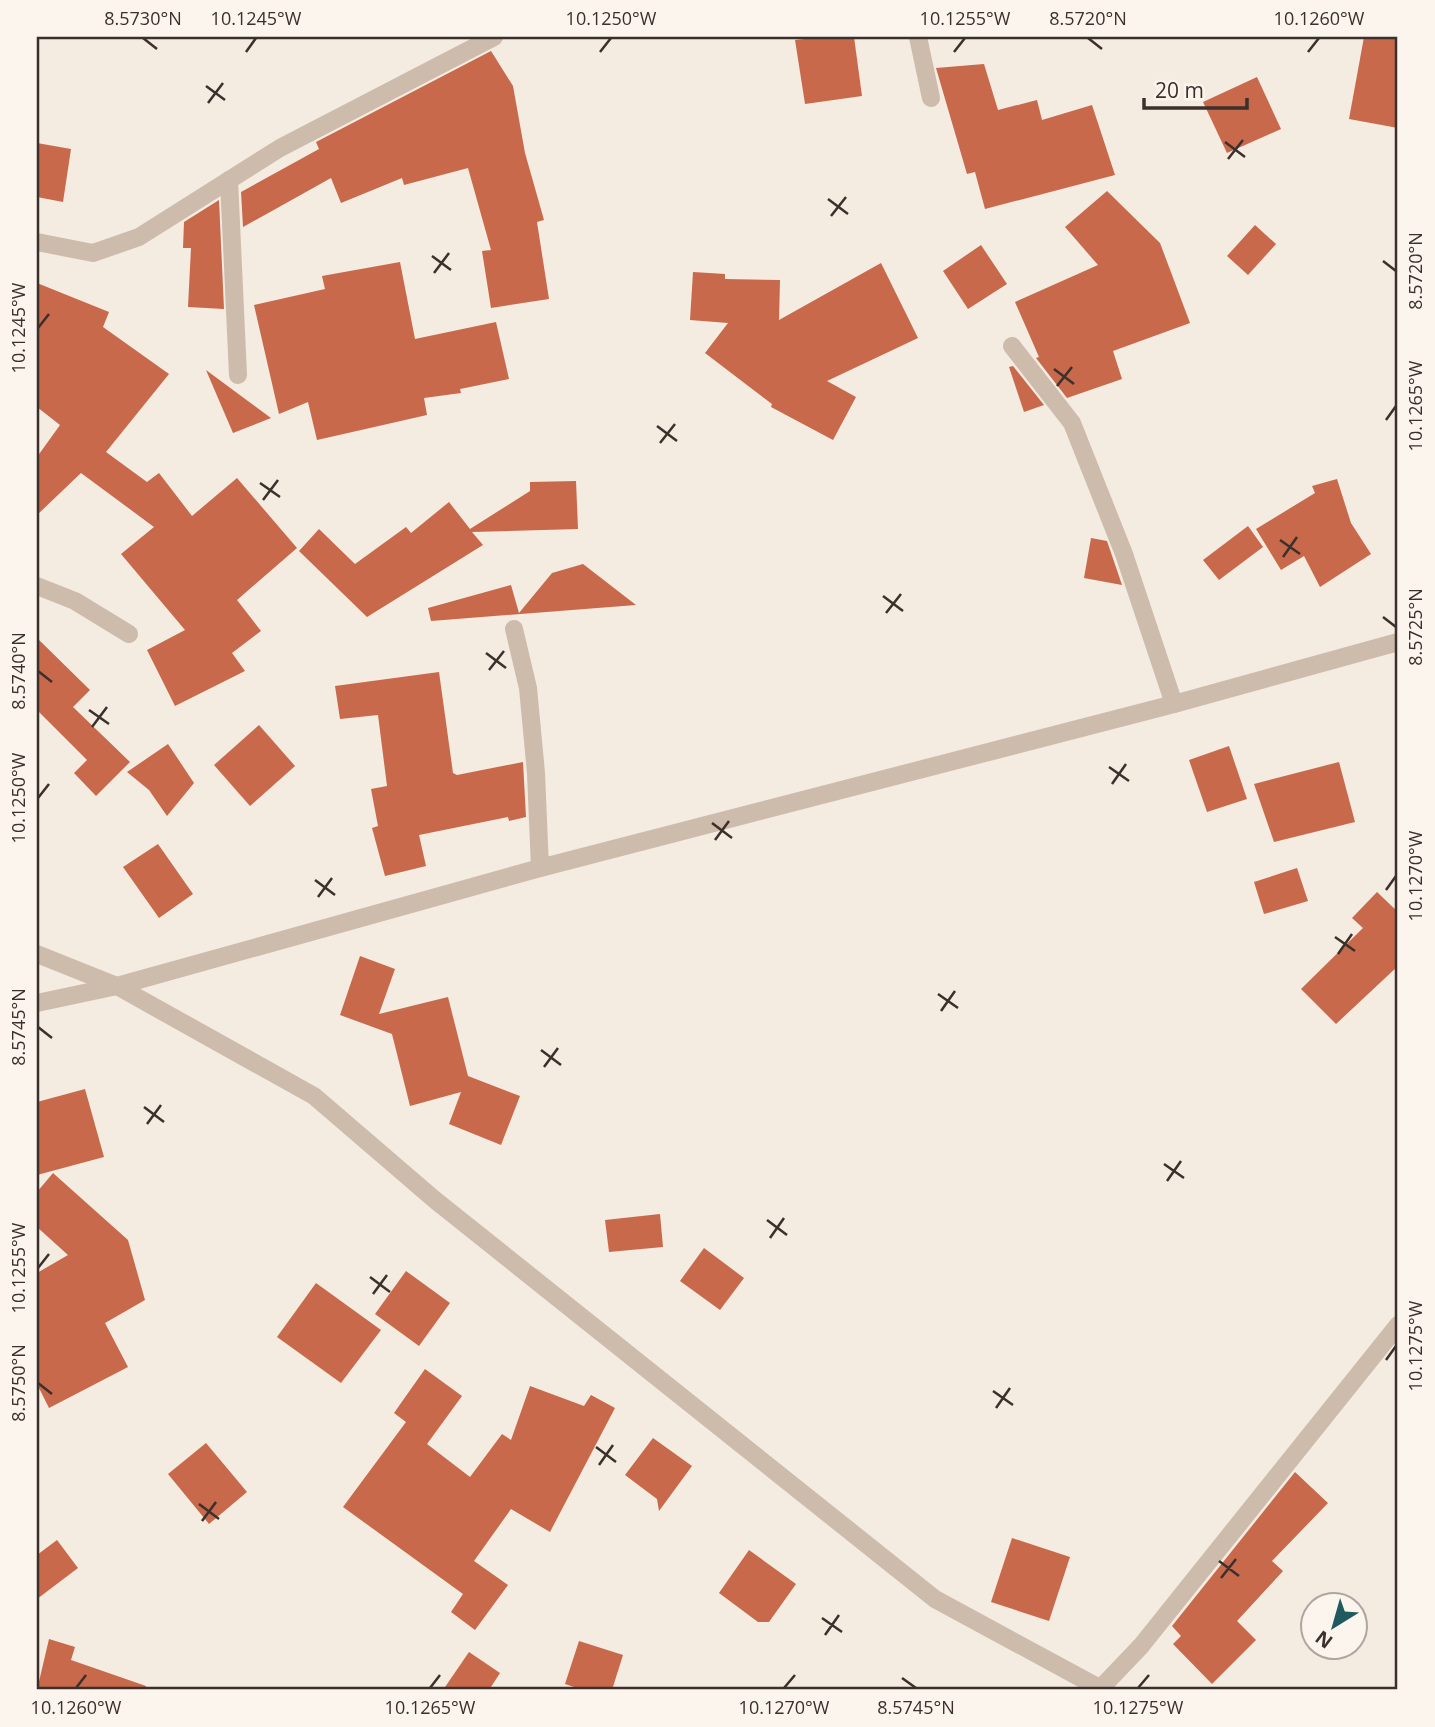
<svg xmlns="http://www.w3.org/2000/svg" width="1435" height="1727" viewBox="0 0 1435 1727" font-family="'Open Sans',sans-serif">
	<rect width="100%" height="100%" fill="#f4ebe1"/>
	<g fill="#c8694b">
		<path d="M 822,37 L 854,37 L 862,96 L 805,104 L 795,40 Z"/>
		<path d="M 1364,37 L 1398,37 L 1398,128 L 1349,119 Z"/>
		<path d="M 491,51 L 513,86 L 525,153 L 544,220 L 537,222 L 549,299 L 491,308 L 482,251 L 491,250 L 468,168 L 404,185 L 402,178 L 341,203 L 331,178 L 243,227 L 241,192 L 319,149 L 316,142 Z"/>
		<path d="M 984,64 L 998,110 L 1037,100 L 1042,120 L 1092,105 L 1115,175 L 985,209 L 975,172 L 967,174 L 936,68 Z"/>
		<path d="M 1257,77 L 1281,129 L 1227,153 L 1203,102 Z"/>
		<path d="M 37,143 L 71,149 L 63,202 L 37,197 Z"/>
		<path d="M 1107,191 L 1160,243 L 1190,323 L 1113,351 L 1122,379 L 1067,398 L 1036,358 L 1039,357 L 1015,302 L 1098,265 L 1065,227 Z"/>
		<path d="M 219,200 L 224,309 L 188,307 L 191,248 L 183,248 L 184,222 Z"/>
		<path d="M 1255,225 L 1276,244 L 1248,275 L 1227,256 Z"/>
		<path d="M 981,245 L 1007,284 L 968,309 L 943,271 Z"/>
		<path d="M 400,262 L 415,339 L 496,322 L 509,379 L 460,389 L 461,393 L 424,398 L 427,415 L 317,440 L 308,402 L 279,414 L 254,305 L 325,289 L 322,276 Z"/>
		<path d="M 881,263 L 918,338 L 827,381 L 856,397 L 833,440 L 771,407 L 772,404 L 705,353 L 728,323 L 690,320 L 693,272 L 725,274 L 725,279 L 780,280 L 779,320 Z"/>
		<path d="M 37,283 L 109,312 L 103,327 L 169,374 L 106,452 L 147,482 L 159,473 L 192,516 L 237,478 L 297,548 L 237,600 L 261,631 L 232,653 L 245,671 L 175,706 L 147,650 L 185,630 L 121,554 L 154,527 L 81,473 L 37,515 L 37,457 L 60,425 L 37,407 Z"/>
		<path d="M 1013,366 L 1044,405 L 1024,412 L 1009,367 Z"/>
		<path d="M 206,370 L 271,418 L 233,433 Z"/>
		<path d="M 1337,479 L 1351,523 L 1371,554 L 1320,587 L 1304,556 L 1281,570 L 1256,529 L 1315,493 L 1312,486 Z"/>
		<path d="M 576,481 L 578,529 L 472,532 L 483,545 L 367,617 L 299,551 L 319,529 L 355,564 L 406,527 L 411,533 L 449,502 L 470,529 L 530,491 L 530,482 Z"/>
		<path d="M 1248,526 L 1263,547 L 1219,580 L 1203,560 Z"/>
		<path d="M 1091,538 L 1107,541 L 1122,585 L 1084,578 Z"/>
		<path d="M 583,564 L 636,605 L 431,621 L 428,608 L 511,585 L 519,613 L 552,573 Z"/>
		<path d="M 37,638 L 90,690 L 73,707 L 130,762 L 96,796 L 74,773 L 87,760 L 37,710 Z"/>
		<path d="M 439,672 L 453,773 L 457,775 L 523,762 L 526,817 L 509,821 L 508,817 L 419,835 L 426,866 L 385,876 L 372,828 L 378,826 L 371,789 L 387,786 L 378,715 L 340,719 L 335,686 Z"/>
		<path d="M 259,725 L 295,766 L 250,806 L 214,765 Z"/>
		<path d="M 168,744 L 194,783 L 167,816 L 149,790 L 127,772 Z"/>
		<path d="M 1229,746 L 1247,799 L 1207,812 L 1189,760 Z"/>
		<path d="M 1339,762 L 1355,822 L 1274,842 L 1254,784 Z"/>
		<path d="M 158,844 L 193,894 L 159,918 L 123,867 Z"/>
		<path d="M 1297,868 L 1308,901 L 1264,914 L 1254,882 Z"/>
		<path d="M 1377,892 L 1398,912 L 1398,966 L 1336,1024 L 1301,989 L 1363,928 L 1352,918 Z"/>
		<path d="M 360,956 L 395,969 L 379,1014 L 448,997 L 468,1076 L 520,1096 L 501,1145 L 449,1124 L 461,1092 L 410,1106 L 392,1034 L 340,1015 Z"/>
		<path d="M 85,1089 L 104,1157 L 37,1175 L 37,1102 Z"/>
		<path d="M 53,1173 L 128,1240 L 145,1300 L 105,1323 L 128,1367 L 49,1408 L 37,1384 L 37,1273 L 68,1255 L 37,1227 L 37,1192 Z"/>
		<path d="M 660,1214 L 663,1247 L 609,1252 L 605,1220 Z"/>
		<path d="M 704,1248 L 744,1278 L 720,1310 L 680,1281 Z"/>
		<path d="M 406,1271 L 450,1303 L 419,1346 L 375,1314 Z"/>
		<path d="M 316,1283 L 381,1330 L 341,1383 L 277,1337 Z"/>
		<path d="M 425,1369 L 462,1396 L 427,1444 L 470,1477 L 502,1434 L 511,1440 L 530,1386 L 584,1406 L 591,1395 L 615,1408 L 550,1532 L 511,1509 L 474,1561 L 508,1585 L 475,1630 L 451,1612 L 463,1594 L 343,1507 L 406,1422 L 394,1413 Z"/>
		<path d="M 653,1438 L 692,1466 L 659,1511 L 657,1499 L 625,1475 Z"/>
		<path d="M 206,1443 L 247,1492 L 209,1524 L 168,1474 Z"/>
		<path d="M 1295,1472 L 1328,1503 L 1272,1561 L 1283,1571 L 1237,1621 L 1256,1640 L 1212,1684 L 1173,1644 L 1181,1636 L 1172,1626 Z"/>
		<path d="M 1012,1538 L 1070,1557 L 1049,1621 L 991,1602 Z"/>
		<path d="M 57,1540 L 78,1568 L 37,1599 L 37,1555 Z"/>
		<path d="M 749,1550 L 796,1584 L 769,1622 L 758,1622 L 719,1593 Z"/>
		<path d="M 49,1639 L 75,1647 L 71,1660 L 146,1686 L 145,1690 L 37,1690 Z"/>
		<path d="M 579,1641 L 623,1655 L 612,1690 L 583,1690 L 565,1684 Z"/>
		<path d="M 469,1652 L 500,1673 L 489,1690 L 443,1690 Z"/>
	</g>
	<g fill="none" stroke-linecap="round" stroke-linejoin="round">
		<g stroke="#cdbbac" stroke-width="18">
			<path d="M 918,37 L 931,98"/>
			<path d="M 229,180 L 238,375"/>
			<path d="M 37,242 L 93,253 L 139,237 L 280,148 L 494,37"/>
			<path d="M 1012,346 L 1072,423 L 1124,554 L 1174,704"/>
			<path d="M 37,586 L 75,601 L 129,634"/>
			<path d="M 514,629 L 528,688 L 536,773 L 540,868"/>
			<path d="M 37,954 L 117,986 L 314,1096 L 435,1200 L 935,1599 L 1103,1690"/>
			<path d="M 37,1003 L 117,986 L 540,868 L 1174,704 L 1398,642"/>
			<path d="M 1099,1690 L 1141,1646 L 1398,1325"/>
		</g>
	</g>
	<path fill="none" stroke="#3b302b" stroke-width="2.5" d="M 143,38 L 157,49M 1088,38 L 1102,49M 246,52 L 256,38M 600,52 L 611,38M 954,52 L 965,38M 1308,52 L 1319,38M 206,86 L 225,100M 208,103 L 223,83M 1225,142 L 1245,157M 1228,159 L 1243,140M 828,199 L 848,214M 831,216 L 846,197M 432,256 L 451,270M 1383,261 L 1396,271M 434,273 L 449,253M 38,328 L 49,314M 1054,369 L 1074,384M 1057,386 L 1072,367M 1386,420 L 1396,406M 657,426 L 677,441M 660,443 L 675,424M 260,483 L 280,497M 263,500 L 278,480M 1280,540 L 1300,554M 1283,557 L 1297,537M 883,596 L 903,611M 886,613 L 901,594M 1383,617 L 1396,627M 486,653 L 506,668M 489,670 L 504,651M 38,671 L 52,682M 89,710 L 109,724M 92,727 L 107,707M 1109,767 L 1129,781M 1112,784 L 1126,764M 38,798 L 49,784M 712,823 L 732,838M 715,840 L 729,821M 315,880 L 335,895M 1386,890 L 1396,876M 318,897 L 332,878M 1335,937 L 1355,951M 1338,954 L 1352,934M 938,994 L 958,1008M 941,1011 L 955,991M 38,1027 L 52,1038M 541,1050 L 561,1065M 544,1067 L 558,1048M 144,1107 L 164,1122M 147,1124 L 161,1105M 1164,1164 L 1184,1178M 1167,1181 L 1181,1161M 767,1220 L 787,1235M 770,1238 L 784,1218M 38,1268 L 49,1254M 370,1277 L 390,1292M 373,1294 L 387,1275M 1386,1360 L 1396,1346M 38,1383 L 52,1394M 993,1391 L 1013,1405M 996,1408 L 1010,1388M 596,1447 L 616,1462M 599,1465 L 613,1445M 199,1504 L 219,1519M 202,1521 L 216,1502M 1219,1561 L 1239,1576M 1221,1578 L 1236,1559M 822,1618 L 842,1632M 825,1635 L 839,1615M 902,1678 L 916,1688M 76,1688 L 86,1675M 430,1688 L 440,1675M 784,1688 L 795,1675M 1138,1688 L 1149,1675"/>
	<rect width="1435" height="1727" fill="none" stroke="#fbf5ee" stroke-width="77"/>
	<g transform="translate(1334 1626) rotate(217)"><circle r="33" fill="#fbf5ee" stroke="#aea6a0" stroke-width="2"/>
	<path d="M0-5L12 26L0 18L-12 26Z" fill="#1f5a5e"/>
	<text y="-10" font-size="19" font-weight="bold" text-anchor="middle" fill="#3b302b">N</text>
	</g>
	<path d="M1144 98v10h103v-10" fill="none" stroke="#3b302b" stroke-width="3.5"/>
	<text x="1155" y="98" font-size="21" fill="#3b302b" stroke="#fbf5ee" stroke-width="5" paint-order="stroke">20 m</text>
	<rect x="38" y="38" width="1358" height="1650" fill="none" stroke="#3b302b" stroke-width="2.5"/>
	<g font-size="18" text-anchor="middle" fill="#3b302b">
		<text x="143" y="25">8.5730°N</text>
		<text x="256" y="25">10.1245°W</text>
		<text x="611" y="25">10.1250°W</text>
		<text x="965" y="25">10.1255°W</text>
		<text x="1088" y="25">8.5720°N</text>
		<text x="1319" y="25">10.1260°W</text>
		<text transform="translate(1416 271) rotate(-90)" y="6">8.5720°N</text>
		<text transform="translate(19 328) rotate(-90)" y="6">10.1245°W</text>
		<text transform="translate(1416 406) rotate(-90)" y="6">10.1265°W</text>
		<text transform="translate(1416 627) rotate(-90)" y="6">8.5725°N</text>
		<text transform="translate(19 671) rotate(-90)" y="6">8.5740°N</text>
		<text transform="translate(19 798) rotate(-90)" y="6">10.1250°W</text>
		<text transform="translate(1416 876) rotate(-90)" y="6">10.1270°W</text>
		<text transform="translate(19 1027) rotate(-90)" y="6">8.5745°N</text>
		<text transform="translate(19 1268) rotate(-90)" y="6">10.1255°W</text>
		<text transform="translate(1416 1346) rotate(-90)" y="6">10.1275°W</text>
		<text transform="translate(19 1383) rotate(-90)" y="6">8.5750°N</text>
		<text x="76" y="1714">10.1260°W</text>
		<text x="430" y="1714">10.1265°W</text>
		<text x="784" y="1714">10.1270°W</text>
		<text x="916" y="1714">8.5745°N</text>
		<text x="1138" y="1714">10.1275°W</text>
	</g>
</svg>
